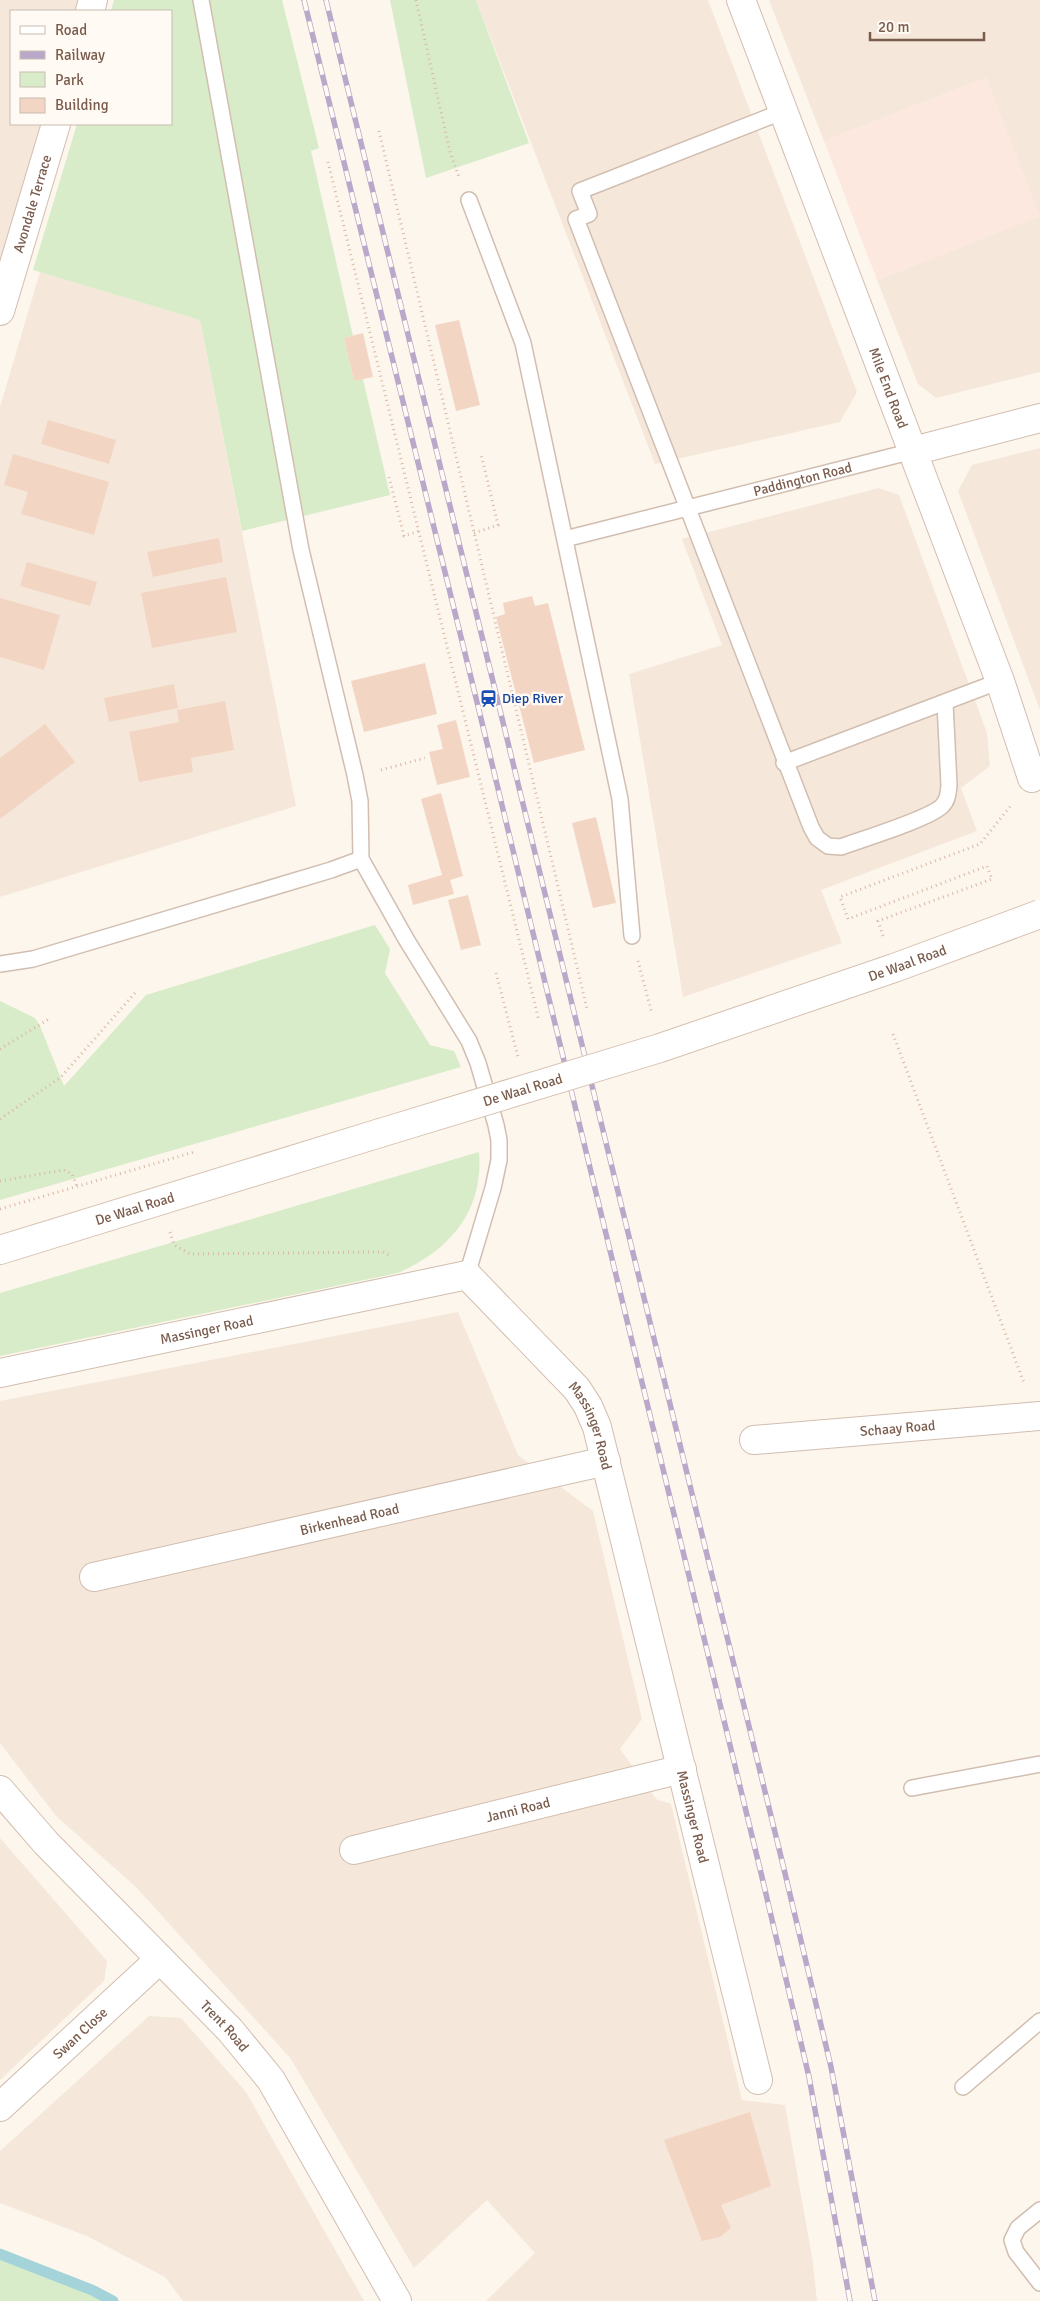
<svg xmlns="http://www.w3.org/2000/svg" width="1040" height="2301" viewBox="0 0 1040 2301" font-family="Signika,sans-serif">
	<rect width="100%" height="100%" fill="#fdf6ec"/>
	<g fill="#f5e8da">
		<path d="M 0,0 L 93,0 L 90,11 L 11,11 L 11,124 L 56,124 L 0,311 Z"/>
		<path d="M 476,0 L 708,0 L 857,392 L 840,422 L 655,464 Z"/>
		<path d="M 769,0 L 1040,0 L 1040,372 L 936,398 L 918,384 L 877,280 L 1039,216 L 986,78 L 824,141 Z"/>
		<path d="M 40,272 L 200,320 L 296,806 L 0,897 L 0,407 Z"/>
		<path d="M 1040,448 L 1040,710 L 958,491 L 972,465 Z"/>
		<path d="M 879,488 L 899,495 L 987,733 L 990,766 L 961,788 L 977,831 L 821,890 L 842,943 L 683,997 L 629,674 L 722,645 L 682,539 Z"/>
		<path d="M 458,1312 L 518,1455 L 593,1511 L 642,1719 L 620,1749 L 656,1799 L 671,1804 L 742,2100 L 785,2105 L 813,2263 L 817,2301 L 486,2301 L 535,2253 L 487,2200 L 414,2268 L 291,2059 L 136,1887 L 56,1816 L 0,1743 L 0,1401 Z"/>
		<path d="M 0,1838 L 107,1961 L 104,1981 L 0,2080 Z"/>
		<path d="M 149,2016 L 181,2018 L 246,2092 L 364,2301 L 183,2301 L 165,2277 L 87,2236 L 0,2203 L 0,2151 Z"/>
	</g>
	<path fill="#fde8e0" d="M 986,78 L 1040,216 L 877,280 L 824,141 Z"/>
	<g fill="#d8ecc9">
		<path d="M 114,0 L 282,0 L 319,148 L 311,151 L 353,336 L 344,338 L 354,381 L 363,379 L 390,495 L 242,531 L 200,320 L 33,270 L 77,124 L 171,124 L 171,11 L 111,11 Z"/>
		<path d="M 390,0 L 476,0 L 529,143 L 426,178 Z"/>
		<path d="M 375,925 L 390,949 L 385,973 L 430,1045 L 454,1051 L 461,1067 L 0,1200 L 0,1001 L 35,1018 L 40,1026 L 64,1086 L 146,995 Z"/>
		<path d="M 479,1152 C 484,1211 450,1250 398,1273 L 0,1356 L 0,1293 Z"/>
		<path d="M 0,2254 L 92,2290 L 113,2301 L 0,2301 Z"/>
	</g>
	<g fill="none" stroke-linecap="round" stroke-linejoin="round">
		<path stroke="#a5d3da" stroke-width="11" d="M 0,2254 L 92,2290 L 113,2301"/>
	</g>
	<g fill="#f3d5c3">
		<path d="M 459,320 L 480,405 L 456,411 L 435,325 Z"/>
		<path d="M 363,333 L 373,377 L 354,381 L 344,338 Z"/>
		<path d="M 48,420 L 116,440 L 109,464 L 41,444 Z"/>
		<path d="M 13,454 L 109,482 L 94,535 L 21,514 L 28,492 L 4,485 Z"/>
		<path d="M 219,538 L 223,562 L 153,577 L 147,552 Z"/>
		<path d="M 27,562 L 97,582 L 90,606 L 20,586 Z"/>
		<path d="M 226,577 L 237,632 L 152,648 L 141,593 Z"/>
		<path d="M 532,596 L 535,606 L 548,603 L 585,750 L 534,763 L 496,617 L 505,614 L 503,603 Z"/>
		<path d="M 0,598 L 60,615 L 44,670 L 0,657 Z"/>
		<path d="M 425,663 L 437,714 L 364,732 L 351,681 Z"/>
		<path d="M 174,684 L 178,708 L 109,722 L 104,698 Z"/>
		<path d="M 225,701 L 234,750 L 191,758 L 193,772 L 139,782 L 129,732 L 179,722 L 177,710 Z"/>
		<path d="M 456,720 L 470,777 L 437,785 L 429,752 L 443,749 L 437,725 Z"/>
		<path d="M 45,724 L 75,762 L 0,819 L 0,758 Z"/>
		<path d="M 441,793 L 463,876 L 450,880 L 454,894 L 413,905 L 408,885 L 442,875 L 421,799 Z"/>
		<path d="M 596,817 L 616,903 L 593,908 L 572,823 Z"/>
		<path d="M 468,895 L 481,945 L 461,950 L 448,900 Z"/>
		<path d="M 750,2112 L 771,2186 L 721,2205 L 731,2228 L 720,2237 L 702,2241 L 664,2140 Z"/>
	</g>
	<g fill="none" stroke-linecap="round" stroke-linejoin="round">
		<defs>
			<g id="service">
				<path d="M 201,0 L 301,550 L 355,775 L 360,801 L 361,859 L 406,939 L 469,1041 L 478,1063 L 496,1125 L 499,1140 L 499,1160 L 493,1188 L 467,1275"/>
				<path d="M 784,111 L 580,191 L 589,214 L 576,219 L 811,827 L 817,838 L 828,846 L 841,847 C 862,839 929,819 942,806 C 948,800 948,794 949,785 L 945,703"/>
				<path d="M 469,200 L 523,343 L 620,799 L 632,936"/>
				<path id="s1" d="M 565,539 L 913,451"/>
				<path d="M 784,763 L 1000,681"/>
				<path d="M 0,964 L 33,959 L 331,870 L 361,859"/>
				<path d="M 912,1788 L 1040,1764"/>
				<path d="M 963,2087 L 1040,2021"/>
				<path d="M 1040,2210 L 1018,2228 L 1012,2240 L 1016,2252 L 1040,2283"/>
			</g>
			<g id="minor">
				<path id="s2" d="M 741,0 L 1000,681 L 1032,778"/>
				<path d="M 90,11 L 93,0"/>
				<path id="s3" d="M 0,311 L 56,124"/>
				<path d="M 913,451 L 1040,418"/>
				<path id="s4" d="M 0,1373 L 467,1275 L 577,1389 L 588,1406 L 597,1427 L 758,2080"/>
				<path id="s5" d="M 754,1440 L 1040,1416"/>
				<path id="s6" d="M 94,1577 L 606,1461"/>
				<path id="s7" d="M 0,1790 L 46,1843 L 230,2030 L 271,2080 L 397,2301"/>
				<path id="s8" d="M 354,1850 L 682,1769"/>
				<path id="s9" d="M 0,2107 L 160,1959"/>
			</g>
			<g id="secondary">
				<path id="s10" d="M 0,1250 L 380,1133"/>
			</g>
		</defs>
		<use href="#service" stroke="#d1beb0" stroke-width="18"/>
		<use href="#minor" stroke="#d1beb0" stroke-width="30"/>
		<use href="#secondary" stroke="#d6c0b0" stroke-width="30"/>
		<g stroke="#d9b8a5" stroke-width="3" stroke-dasharray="1 4" stroke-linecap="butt">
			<path d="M 416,0 L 450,152 L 459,177"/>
			<path d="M 379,131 L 587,1009"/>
			<path d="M 328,162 L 539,1021"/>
			<path d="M 389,477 L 404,536 L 419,531"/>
			<path d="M 474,533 L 498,525 L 481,454"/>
			<path d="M 381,770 L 425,758"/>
			<path d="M 883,936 L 878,921 L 992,879 L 987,866 L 848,919 L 840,897 L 980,844 L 1012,804"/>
			<path d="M 638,961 L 652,1014"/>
			<path d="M 496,973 L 518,1057"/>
			<path d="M 893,1034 L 1024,1383"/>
			<path d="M 0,1049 L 49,1019"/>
			<path d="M 0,1119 L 61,1077 L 136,992"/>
			<path d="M 0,1181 L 64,1170 L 72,1174 L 77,1186"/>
			<path d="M 0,1209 L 194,1152"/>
			<path d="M 170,1232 L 174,1245 L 190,1254 L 383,1252 L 391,1256"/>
		</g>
		<use href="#service" stroke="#fff" stroke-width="15"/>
		<use href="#minor" stroke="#fff" stroke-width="28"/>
		<use href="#secondary" stroke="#fff" stroke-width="28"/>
		<defs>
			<g id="rail">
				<path d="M 304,0 L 477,702 L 761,1873 L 809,2077 L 850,2301"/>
				<path d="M 326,0 L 783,1865 L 831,2067 L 875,2301"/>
			</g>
		</defs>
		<use href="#rail" stroke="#b9a8c9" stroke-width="5.5"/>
		<use href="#rail" stroke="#fffaf3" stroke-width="4" stroke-dasharray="11" stroke-linecap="butt"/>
		<defs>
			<g id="secondary-bridge">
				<path id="s11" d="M 380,1133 L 660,1048 L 894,968 L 1040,914"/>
			</g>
		</defs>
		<use href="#secondary-bridge" stroke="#d6c0b0" stroke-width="30" stroke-linecap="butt"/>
		<use href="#secondary-bridge" stroke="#fff" stroke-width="28"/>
	</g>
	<defs>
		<symbol id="station-bare" viewBox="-9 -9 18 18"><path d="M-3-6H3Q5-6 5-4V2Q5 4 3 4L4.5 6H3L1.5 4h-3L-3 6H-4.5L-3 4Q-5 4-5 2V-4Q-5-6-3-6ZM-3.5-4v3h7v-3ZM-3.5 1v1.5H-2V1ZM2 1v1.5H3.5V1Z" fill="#1a4fb4" stroke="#fffaf3" stroke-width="2.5" paint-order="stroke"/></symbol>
	</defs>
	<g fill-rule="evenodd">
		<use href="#station-bare" x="476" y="686" width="25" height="25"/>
	</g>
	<g text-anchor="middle" stroke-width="5" stroke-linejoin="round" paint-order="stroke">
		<g font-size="14" fill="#7a5c4d" stroke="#fffaf3">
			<text dy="5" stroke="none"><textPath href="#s3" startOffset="112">Avondale Terrace</textPath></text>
			<text dy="5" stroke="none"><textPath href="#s2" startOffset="415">Mile End Road</textPath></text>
			<text dy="5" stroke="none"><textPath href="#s1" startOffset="245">Paddington Road</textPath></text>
			<text dy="5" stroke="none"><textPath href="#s11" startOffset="554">De Waal Road</textPath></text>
			<text dy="5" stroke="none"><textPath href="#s11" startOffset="149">De Waal Road</textPath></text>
			<text dy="5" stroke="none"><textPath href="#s10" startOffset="141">De Waal Road</textPath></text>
			<text dy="5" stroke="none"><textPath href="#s4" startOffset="211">Massinger Road</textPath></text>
			<text dy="5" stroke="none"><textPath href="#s4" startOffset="675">Massinger Road</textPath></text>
			<text dy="5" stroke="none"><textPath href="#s5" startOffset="144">Schaay Road</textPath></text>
			<text dy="5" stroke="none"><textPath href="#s6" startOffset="262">Birkenhead Road</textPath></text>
			<text dy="5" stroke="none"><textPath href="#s8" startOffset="169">Janni Road</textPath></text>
			<text dy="5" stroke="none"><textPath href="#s4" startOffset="1080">Massinger Road</textPath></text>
			<text dy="5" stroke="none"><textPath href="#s7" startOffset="326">Trent Road</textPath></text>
			<text dy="5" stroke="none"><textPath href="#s9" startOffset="109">Swan Close</textPath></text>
		</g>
		<g font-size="14" fill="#164399" stroke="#fffaf3" text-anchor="start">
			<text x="502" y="703">Diep River</text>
		</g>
	</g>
	<rect x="10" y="10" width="162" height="115" fill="#fffaf3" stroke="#cabbb1"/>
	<rect x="20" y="26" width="25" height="8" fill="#ffffff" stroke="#cabbb1"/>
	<text x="55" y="35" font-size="15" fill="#7a5c4d">Road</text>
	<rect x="20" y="51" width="25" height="8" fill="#b9a8c9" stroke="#cabbb1"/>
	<text x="55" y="60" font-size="15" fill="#7a5c4d">Railway</text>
	<rect x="20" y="72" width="25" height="15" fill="#d8ecc9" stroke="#cabbb1"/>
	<text x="55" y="85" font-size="15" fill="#7a5c4d">Park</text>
	<rect x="20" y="98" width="25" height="15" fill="#f3d5c3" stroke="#cabbb1"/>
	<text x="55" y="110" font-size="15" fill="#7a5c4d">Building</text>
	<path d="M870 32v8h114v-8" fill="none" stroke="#7a5c4d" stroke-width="2.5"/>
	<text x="878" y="32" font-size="15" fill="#7a5c4d" stroke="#fffaf3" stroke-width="4" paint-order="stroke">20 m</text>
</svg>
